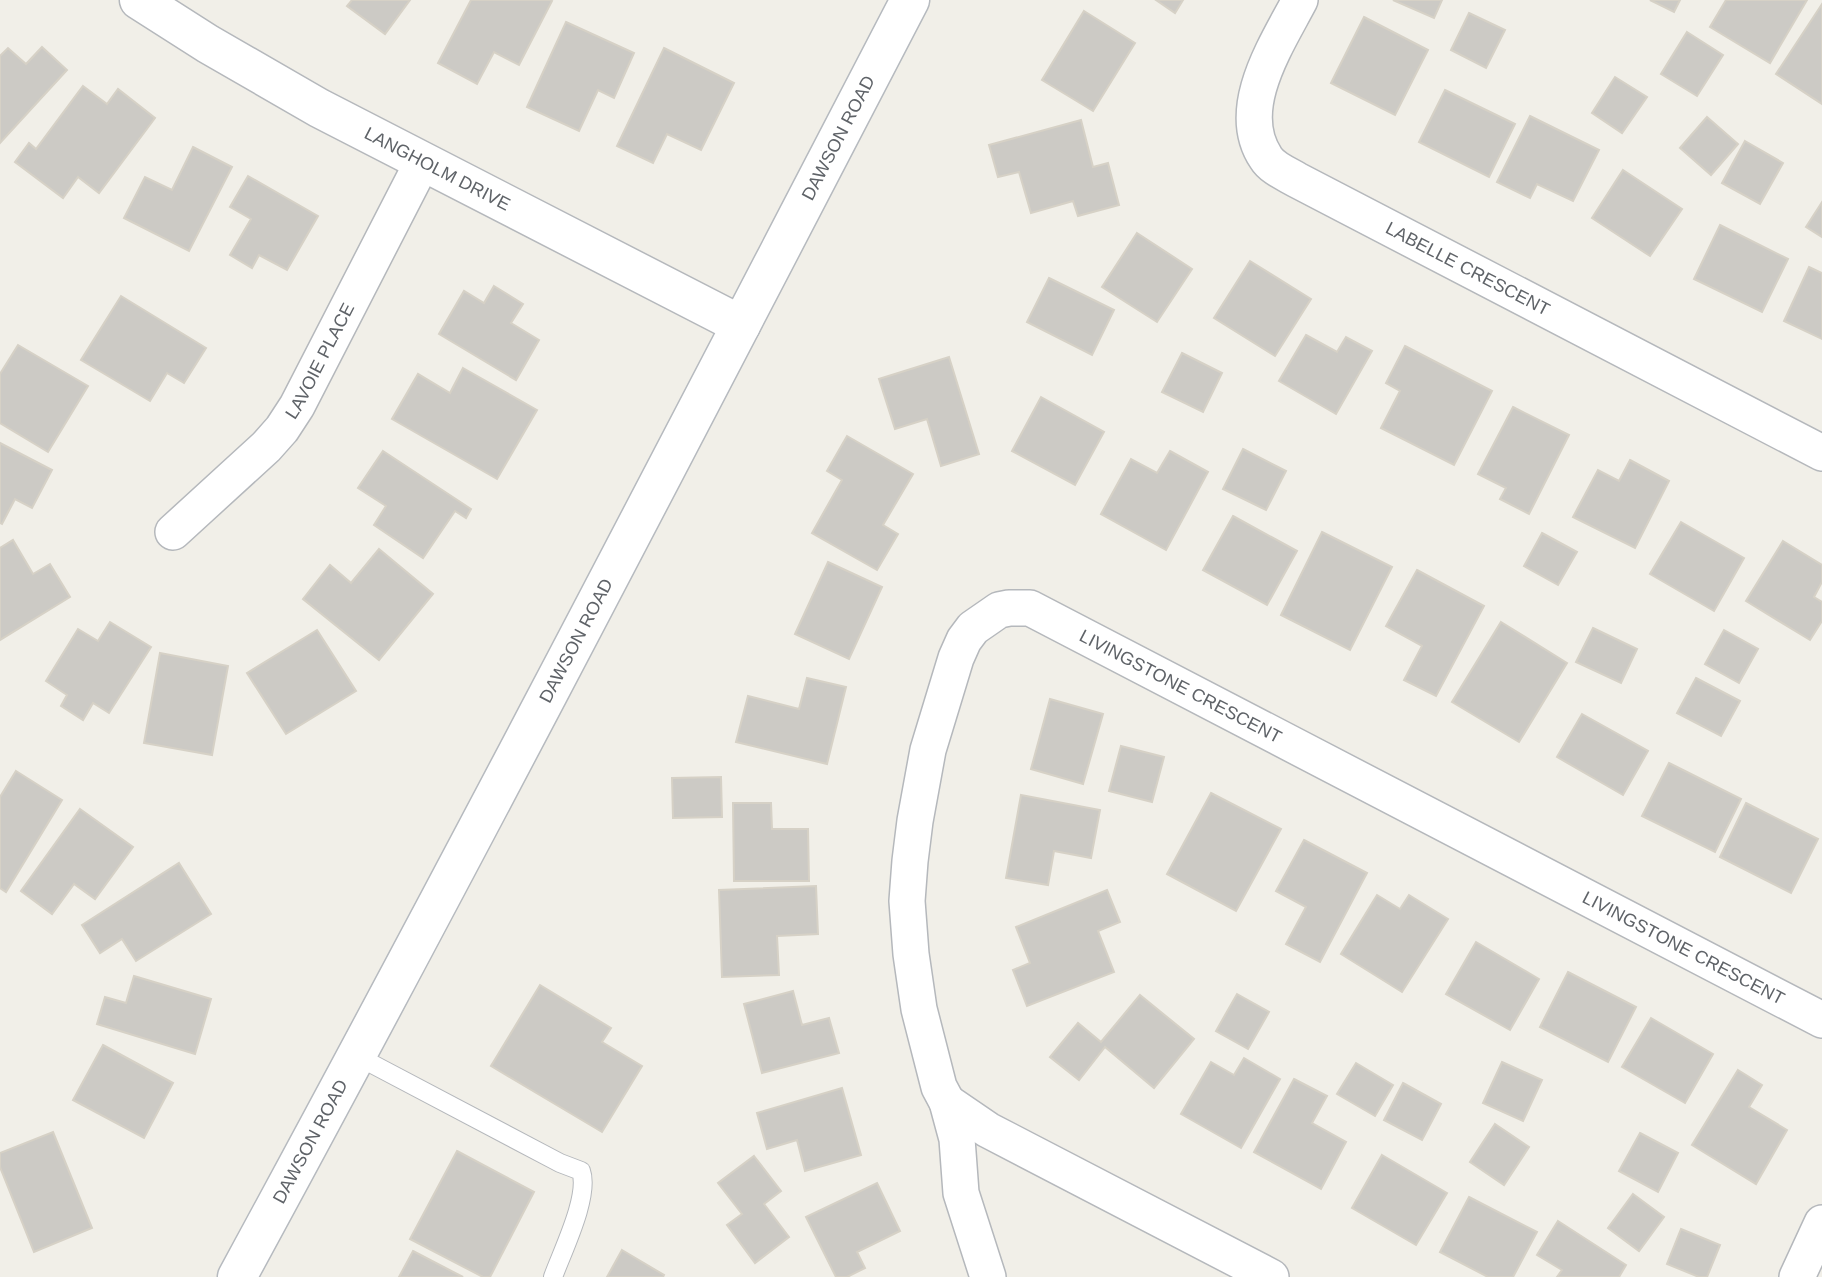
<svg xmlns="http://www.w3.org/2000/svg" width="1822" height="1277" viewBox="0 0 1822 1277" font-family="Helvetica,sans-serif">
	<rect width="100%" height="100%" fill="#f1efe8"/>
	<g fill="#cccac5" stroke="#d6d1c6" stroke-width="2">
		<path d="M 352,0 L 410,0 L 385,34 L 347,6 Z"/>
		<path d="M 471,0 L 550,0 L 552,1 L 519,65 L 494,52 L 477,84 L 438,63 Z"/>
		<path d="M 1156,0 L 1183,0 L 1175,13 Z"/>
		<path d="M 1393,0 L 1442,0 L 1434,18 Z"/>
		<path d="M 1650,0 L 1680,0 L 1674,12 Z"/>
		<path d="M 1726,0 L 1807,0 L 1770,63 L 1710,27 Z"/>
		<path d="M 1822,4 L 1822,104 L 1776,74 Z"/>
		<path d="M 1084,11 L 1135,43 L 1093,111 L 1042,80 Z"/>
		<path d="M 1469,13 L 1505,30 L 1486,68 L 1451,50 Z"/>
		<path d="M 1364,17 L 1428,50 L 1395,115 L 1331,83 Z"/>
		<path d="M 566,22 L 634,53 L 614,98 L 598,90 L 579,131 L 527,107 Z"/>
		<path d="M 1687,32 L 1723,55 L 1697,96 L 1661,74 Z"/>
		<path d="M 42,47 L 67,70 L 0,143 L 0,56 L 8,48 L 26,64 Z"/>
		<path d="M 664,48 L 734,83 L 701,150 L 667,134 L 653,163 L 617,146 Z"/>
		<path d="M 1615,77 L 1647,97 L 1622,133 L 1592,113 Z"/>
		<path d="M 83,86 L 107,104 L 118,89 L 155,118 L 99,193 L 78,177 L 63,198 L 15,162 L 29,143 L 36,149 Z"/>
		<path d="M 1445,90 L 1515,124 L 1489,177 L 1419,142 Z"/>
		<path d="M 1530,116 L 1599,150 L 1573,201 L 1537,184 L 1530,198 L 1497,182 Z"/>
		<path d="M 1707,117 L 1738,144 L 1711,175 L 1680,148 Z"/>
		<path d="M 1081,120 L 1093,167 L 1108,163 L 1119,205 L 1078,216 L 1073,201 L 1031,213 L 1019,172 L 998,177 L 989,145 Z"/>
		<path d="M 1745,141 L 1783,163 L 1760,204 L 1722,183 Z"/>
		<path d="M 193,147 L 232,167 L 189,251 L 124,218 L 145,177 L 172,190 Z"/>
		<path d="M 1623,170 L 1682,209 L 1650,256 L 1592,218 Z"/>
		<path d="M 248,176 L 318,216 L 287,270 L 259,255 L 252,268 L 230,255 L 251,219 L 230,207 Z"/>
		<path d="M 1822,202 L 1822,237 L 1806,227 Z"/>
		<path d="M 1720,225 L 1788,259 L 1762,312 L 1694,279 Z"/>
		<path d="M 1137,233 L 1192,269 L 1157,322 L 1102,287 Z"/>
		<path d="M 1250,261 L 1311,299 L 1275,356 L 1214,318 Z"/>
		<path d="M 1809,267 L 1822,273 L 1822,339 L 1784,321 Z"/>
		<path d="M 1049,278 L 1114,310 L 1092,355 L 1027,322 Z"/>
		<path d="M 494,286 L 523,304 L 511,323 L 539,340 L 516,380 L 439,334 L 464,291 L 484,303 Z"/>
		<path d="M 121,296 L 206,348 L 184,383 L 167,373 L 150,401 L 81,360 Z"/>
		<path d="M 1306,335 L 1337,352 L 1346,337 L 1372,351 L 1336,414 L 1279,381 Z"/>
		<path d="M 18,345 L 88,386 L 48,452 L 0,423 L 0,374 Z"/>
		<path d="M 1405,346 L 1492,391 L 1454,465 L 1381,428 L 1400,391 L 1386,383 Z"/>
		<path d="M 1182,353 L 1222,373 L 1203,412 L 1162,392 Z"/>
		<path d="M 949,357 L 979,454 L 941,466 L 927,419 L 895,429 L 879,379 Z"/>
		<path d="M 463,368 L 537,410 L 497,479 L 392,419 L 418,374 L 450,393 Z"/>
		<path d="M 1041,397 L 1104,432 L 1075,485 L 1012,451 Z"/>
		<path d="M 1513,407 L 1569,435 L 1529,514 L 1500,499 L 1506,488 L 1478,474 Z"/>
		<path d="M 847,436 L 913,474 L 883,525 L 898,534 L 877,570 L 812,533 L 842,480 L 827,471 Z"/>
		<path d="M 0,443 L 52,470 L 32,508 L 15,499 L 2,524 L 0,523 Z"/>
		<path d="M 1243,449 L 1286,471 L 1266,510 L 1223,489 Z"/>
		<path d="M 383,451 L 471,509 L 466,518 L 455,511 L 423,558 L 374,525 L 386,506 L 358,488 Z"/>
		<path d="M 1170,451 L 1208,472 L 1166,550 L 1101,514 L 1131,459 L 1157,473 Z"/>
		<path d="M 1630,460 L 1669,481 L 1635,548 L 1573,517 L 1598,470 L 1619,481 Z"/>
		<path d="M 1233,516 L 1297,551 L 1267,605 L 1203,570 Z"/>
		<path d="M 1681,522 L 1744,558 L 1714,611 L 1650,574 Z"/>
		<path d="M 1322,532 L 1392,567 L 1350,650 L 1281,615 Z"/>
		<path d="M 1542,533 L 1577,552 L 1558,585 L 1524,566 Z"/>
		<path d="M 13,540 L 33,574 L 50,564 L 70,597 L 0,640 L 0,548 Z"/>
		<path d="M 1783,541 L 1822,565 L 1822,582 L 1814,597 L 1822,602 L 1822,621 L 1810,640 L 1746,601 Z"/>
		<path d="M 379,549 L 433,594 L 379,660 L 303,599 L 330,565 L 351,583 Z"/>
		<path d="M 828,562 L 882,587 L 849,659 L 795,634 Z"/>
		<path d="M 1417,570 L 1484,606 L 1436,696 L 1404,680 L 1422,646 L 1386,626 Z"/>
		<path d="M 110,622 L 151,647 L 109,713 L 93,703 L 83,720 L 61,706 L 67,695 L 46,681 L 78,629 L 98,641 Z"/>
		<path d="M 1501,622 L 1567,663 L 1519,742 L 1452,702 Z"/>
		<path d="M 1593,628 L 1637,649 L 1621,683 L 1576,662 Z"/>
		<path d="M 317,630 L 356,691 L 286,734 L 247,673 Z"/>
		<path d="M 1724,630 L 1758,649 L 1739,683 L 1705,664 Z"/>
		<path d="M 160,653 L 228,666 L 212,755 L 144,743 Z"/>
		<path d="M 807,678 L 846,687 L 827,764 L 736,742 L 748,696 L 799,709 Z"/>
		<path d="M 1696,678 L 1740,701 L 1721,736 L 1677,713 Z"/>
		<path d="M 1050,699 L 1103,714 L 1083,784 L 1031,769 Z"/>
		<path d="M 1582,714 L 1648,751 L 1623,795 L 1557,757 Z"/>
		<path d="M 1121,746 L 1164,757 L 1152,802 L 1109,791 Z"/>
		<path d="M 1669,763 L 1741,799 L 1715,852 L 1642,816 Z"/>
		<path d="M 16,771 L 62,800 L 6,892 L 0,888 L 0,797 Z"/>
		<path d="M 721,777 L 722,817 L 673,818 L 672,778 Z"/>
		<path d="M 1211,793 L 1281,829 L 1236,911 L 1167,874 Z"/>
		<path d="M 1021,795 L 1100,810 L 1091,858 L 1054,851 L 1048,885 L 1006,878 Z"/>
		<path d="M 733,803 L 771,803 L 772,829 L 808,829 L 809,881 L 734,881 Z"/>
		<path d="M 1746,803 L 1818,839 L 1791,893 L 1720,857 Z"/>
		<path d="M 80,809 L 133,847 L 95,899 L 74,884 L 52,914 L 21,891 Z"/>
		<path d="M 1304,840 L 1367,873 L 1320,962 L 1286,944 L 1306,907 L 1276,891 Z"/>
		<path d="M 179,863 L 211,914 L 136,961 L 122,939 L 100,953 L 82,925 Z"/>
		<path d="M 816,886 L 818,934 L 777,936 L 779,975 L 722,977 L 719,890 Z"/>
		<path d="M 1107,890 L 1120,922 L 1098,931 L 1114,972 L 1027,1006 L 1013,970 L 1030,963 L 1016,927 Z"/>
		<path d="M 1377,895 L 1400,909 L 1409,895 L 1448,919 L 1402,992 L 1341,954 Z"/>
		<path d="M 1476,942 L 1539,979 L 1510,1030 L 1446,994 Z"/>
		<path d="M 1568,972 L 1636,1007 L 1608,1062 L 1540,1027 Z"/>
		<path d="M 134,976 L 211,999 L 195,1054 L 97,1024 L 105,997 L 126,1003 Z"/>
		<path d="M 540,985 L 611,1028 L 602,1042 L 642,1066 L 602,1132 L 491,1066 Z"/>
		<path d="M 793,991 L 802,1025 L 829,1018 L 839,1053 L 762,1073 L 744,1004 Z"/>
		<path d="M 1237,994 L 1269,1012 L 1248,1049 L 1216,1031 Z"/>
		<path d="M 1140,995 L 1194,1039 L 1154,1088 L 1105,1047 L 1079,1080 L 1050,1057 L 1078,1023 L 1101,1042 Z"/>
		<path d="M 1651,1018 L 1713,1054 L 1685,1103 L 1622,1067 Z"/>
		<path d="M 103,1045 L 173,1083 L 144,1138 L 73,1100 Z"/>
		<path d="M 1244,1058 L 1280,1079 L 1241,1148 L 1181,1114 L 1211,1062 L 1234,1075 Z"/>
		<path d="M 1502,1062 L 1542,1080 L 1523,1121 L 1483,1103 Z"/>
		<path d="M 1356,1063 L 1393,1085 L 1375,1116 L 1337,1094 Z"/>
		<path d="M 1738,1070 L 1762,1085 L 1749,1107 L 1787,1130 L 1756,1184 L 1692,1145 Z"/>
		<path d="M 1294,1079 L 1327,1096 L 1312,1123 L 1346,1142 L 1321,1189 L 1254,1152 Z"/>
		<path d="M 1403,1083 L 1441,1104 L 1422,1140 L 1384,1120 Z"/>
		<path d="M 842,1088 L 861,1155 L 805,1171 L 797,1140 L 767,1149 L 757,1113 Z"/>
		<path d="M 1495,1124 L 1529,1147 L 1504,1185 L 1470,1162 Z"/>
		<path d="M 53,1132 L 92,1228 L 34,1252 L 0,1167 L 0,1153 Z"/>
		<path d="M 1640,1133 L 1678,1153 L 1658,1192 L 1619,1171 Z"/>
		<path d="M 457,1151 L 534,1192 L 490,1277 L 483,1277 L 410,1239 Z"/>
		<path d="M 1382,1155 L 1447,1193 L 1416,1245 L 1352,1208 Z"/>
		<path d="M 754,1156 L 781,1191 L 764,1204 L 789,1237 L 755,1263 L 727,1225 L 742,1214 L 718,1183 Z"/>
		<path d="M 877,1183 L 900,1231 L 857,1252 L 865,1268 L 847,1277 L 836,1277 L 806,1217 Z"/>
		<path d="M 1633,1194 L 1664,1217 L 1639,1251 L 1608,1228 Z"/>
		<path d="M 1469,1197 L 1537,1232 L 1513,1277 L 1488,1277 L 1440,1252 Z"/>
		<path d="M 1558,1221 L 1626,1265 L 1619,1277 L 1557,1277 L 1562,1270 L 1537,1255 Z"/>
		<path d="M 1681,1229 L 1720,1245 L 1707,1277 L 1699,1277 L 1667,1264 Z"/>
		<path d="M 622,1250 L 664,1275 L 663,1277 L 607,1277 Z"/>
		<path d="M 413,1251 L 463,1277 L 399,1277 Z"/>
	</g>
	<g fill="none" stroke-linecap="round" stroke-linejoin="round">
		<defs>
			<path id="service" d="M 357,1056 L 560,1163 L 581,1171 C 590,1196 562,1252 553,1277"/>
			<g id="minor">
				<path id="s1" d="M 1300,0 C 1277,44 1233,109 1266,158 C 1272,168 1287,174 1297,180 L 1822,453"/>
				<path id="s2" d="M 173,532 L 266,447 L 282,429 L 297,406 L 423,161"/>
				<path d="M 947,1102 L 988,1130 L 1271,1277"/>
				<path id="s3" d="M 988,1277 L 961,1193 L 957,1139 L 947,1102 L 939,1087 L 919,1009 L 911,954 L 907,901 L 910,861 L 915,821 L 928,750 L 956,658 L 964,640 L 973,628 L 999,610 L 1009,608 L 1030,608 L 1822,1020"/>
				<path d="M 1797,1277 L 1822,1223"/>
			</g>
			<g id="tertiary">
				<path id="s4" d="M 139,0 L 208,44 L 319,108 L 741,325"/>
			</g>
			<g id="secondary">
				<path id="s5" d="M 237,1277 C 467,854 688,427 910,0"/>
			</g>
		</defs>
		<use href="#service" stroke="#b5b8bc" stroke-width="20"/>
		<use href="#minor" stroke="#b5b8bc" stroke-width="38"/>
		<use href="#tertiary" stroke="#b5b8bc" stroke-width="41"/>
		<use href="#secondary" stroke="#b6babf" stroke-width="41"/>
		<use href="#service" stroke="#fff" stroke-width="18"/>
		<use href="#minor" stroke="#fff" stroke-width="35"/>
		<use href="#tertiary" stroke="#fff" stroke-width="38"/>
		<use href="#secondary" stroke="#fff" stroke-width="38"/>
	</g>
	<g text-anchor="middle" stroke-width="7" stroke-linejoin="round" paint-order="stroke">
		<g font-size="18" fill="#5f6368" stroke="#fff">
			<text dy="6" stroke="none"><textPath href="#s5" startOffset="1288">DAWSON ROAD</textPath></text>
			<text dy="6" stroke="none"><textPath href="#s4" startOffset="343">LANGHOLM DRIVE</textPath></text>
			<text dy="6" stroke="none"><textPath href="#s1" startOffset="401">LABELLE CRESCENT</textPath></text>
			<text dy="6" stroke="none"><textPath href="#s2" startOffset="228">LAVOIE PLACE</textPath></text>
			<text dy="6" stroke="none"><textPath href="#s5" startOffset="721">DAWSON ROAD</textPath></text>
			<text dy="6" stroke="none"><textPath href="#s3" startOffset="903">LIVINGSTONE CRESCENT</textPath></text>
			<text dy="6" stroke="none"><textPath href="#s3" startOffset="1470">LIVINGSTONE CRESCENT</textPath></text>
			<text dy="6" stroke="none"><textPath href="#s5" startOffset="154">DAWSON ROAD</textPath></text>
		</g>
	</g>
</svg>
